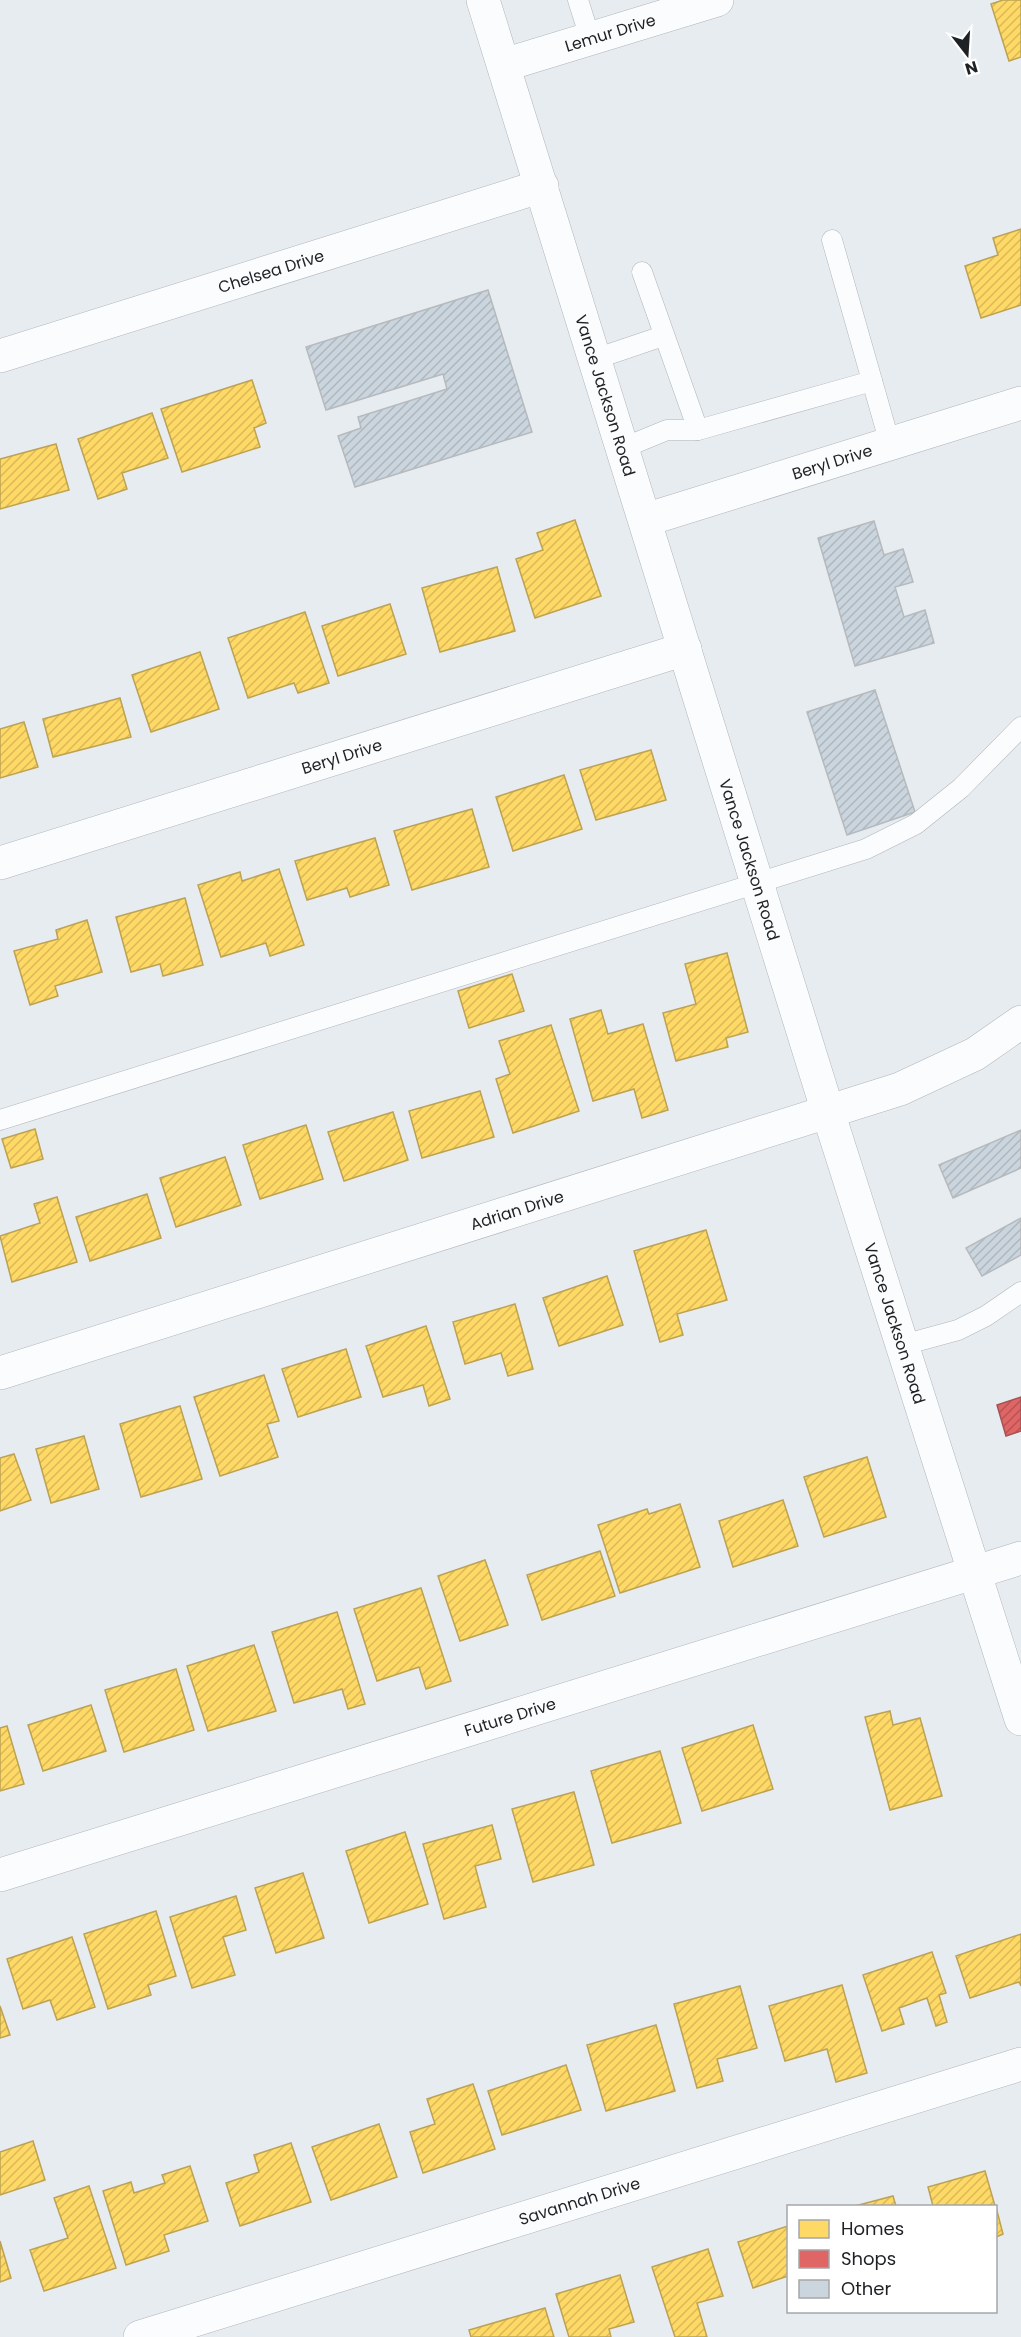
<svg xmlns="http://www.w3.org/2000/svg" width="1021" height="2337" viewBox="0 0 1021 2337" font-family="Poppins,sans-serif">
	<defs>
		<pattern id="homes-hatch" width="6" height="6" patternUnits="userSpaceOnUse" patternTransform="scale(1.5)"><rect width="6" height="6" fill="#ffd966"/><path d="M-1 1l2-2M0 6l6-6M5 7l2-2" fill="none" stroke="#daba58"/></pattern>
		<pattern id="shops-hatch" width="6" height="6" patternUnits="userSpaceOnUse" patternTransform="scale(1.5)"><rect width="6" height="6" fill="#e06666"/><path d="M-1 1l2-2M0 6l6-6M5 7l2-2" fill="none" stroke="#b55454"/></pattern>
		<pattern id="building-hatch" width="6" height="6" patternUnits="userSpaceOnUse" patternTransform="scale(1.5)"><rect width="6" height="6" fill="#cbd5de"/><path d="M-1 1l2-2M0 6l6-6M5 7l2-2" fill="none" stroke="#aeb7be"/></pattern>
	</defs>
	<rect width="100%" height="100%" fill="#e7ecf1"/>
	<g fill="url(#homes-hatch)" stroke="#bca252" stroke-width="1.5">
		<path d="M 1003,0 L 1021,0 L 1021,57 L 1009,61 L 991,4 Z"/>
		<path d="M 1021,229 L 1021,305 L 981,318 L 965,266 L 998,255 L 993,238 Z"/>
		<path d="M 252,380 L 266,423 L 254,428 L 260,447 L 182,472 L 161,409 Z"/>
		<path d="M 152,413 L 168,458 L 122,473 L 127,489 L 98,499 L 78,439 Z"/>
		<path d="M 56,444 L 69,490 L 0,509 L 0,459 Z"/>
		<path d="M 575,520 L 601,596 L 535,618 L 516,559 L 543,550 L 537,533 Z"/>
		<path d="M 497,567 L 515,631 L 440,652 L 422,588 Z"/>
		<path d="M 390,604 L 406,654 L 338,676 L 322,626 Z"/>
		<path d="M 305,612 L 329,683 L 298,693 L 294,683 L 248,698 L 228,638 Z"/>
		<path d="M 200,652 L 219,709 L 151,732 L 132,675 Z"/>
		<path d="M 120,698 L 131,737 L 53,757 L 43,719 Z"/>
		<path d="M 24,722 L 38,767 L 0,778 L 0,729 Z"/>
		<path d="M 651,750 L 666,800 L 596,820 L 580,770 Z"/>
		<path d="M 564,775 L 582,829 L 513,851 L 496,797 Z"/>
		<path d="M 472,809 L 489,867 L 412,890 L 394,831 Z"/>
		<path d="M 375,838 L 389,885 L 350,897 L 347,888 L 307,900 L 295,861 Z"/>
		<path d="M 279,869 L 304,945 L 270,956 L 266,943 L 221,957 L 198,885 L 240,872 L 242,881 Z"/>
		<path d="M 185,898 L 203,965 L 163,976 L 160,964 L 131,972 L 116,917 Z"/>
		<path d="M 87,920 L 102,972 L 55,986 L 58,996 L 30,1005 L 14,951 L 58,939 L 56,930 Z"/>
		<path d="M 727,953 L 748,1032 L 726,1038 L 728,1047 L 676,1061 L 663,1013 L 696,1004 L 685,964 Z"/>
		<path d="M 512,974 L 524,1011 L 469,1028 L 458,991 Z"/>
		<path d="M 601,1010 L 608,1034 L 643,1024 L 668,1110 L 642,1118 L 634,1089 L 593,1101 L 570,1019 Z"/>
		<path d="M 551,1025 L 579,1111 L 513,1133 L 496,1079 L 510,1074 L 499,1041 Z"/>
		<path d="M 480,1091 L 494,1137 L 422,1158 L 409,1111 Z"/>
		<path d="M 393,1112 L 408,1160 L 344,1181 L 328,1132 Z"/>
		<path d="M 306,1125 L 323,1179 L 260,1199 L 243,1145 Z"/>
		<path d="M 35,1129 L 43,1159 L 11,1168 L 2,1139 Z"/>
		<path d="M 225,1157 L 241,1205 L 176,1227 L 160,1178 Z"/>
		<path d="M 147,1194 L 161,1238 L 90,1261 L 76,1217 Z"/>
		<path d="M 57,1197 L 77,1262 L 12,1282 L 0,1236 L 40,1223 L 34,1204 Z"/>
		<path d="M 706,1230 L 727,1300 L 677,1314 L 683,1335 L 660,1342 L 634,1251 Z"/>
		<path d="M 607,1276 L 623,1325 L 559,1346 L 543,1298 Z"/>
		<path d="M 515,1304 L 533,1369 L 508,1376 L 501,1353 L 465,1364 L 453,1322 Z"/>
		<path d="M 426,1326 L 450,1399 L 429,1406 L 423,1385 L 383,1397 L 366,1346 Z"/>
		<path d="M 346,1349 L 361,1397 L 298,1417 L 282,1369 Z"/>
		<path d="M 264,1375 L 279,1421 L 267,1424 L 278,1457 L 220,1476 L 194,1397 Z"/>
		<path d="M 180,1406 L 202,1479 L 141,1497 L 120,1424 Z"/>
		<path d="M 84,1436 L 99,1489 L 51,1503 L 36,1449 Z"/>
		<path d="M 14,1454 L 31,1500 L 0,1511 L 0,1458 Z"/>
		<path d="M 867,1457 L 886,1517 L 824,1537 L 804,1477 Z"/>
		<path d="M 783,1500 L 798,1546 L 733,1567 L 719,1521 Z"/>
		<path d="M 680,1504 L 700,1567 L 620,1593 L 598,1525 L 647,1509 L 649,1514 Z"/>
		<path d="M 600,1551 L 615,1596 L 542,1620 L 527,1575 Z"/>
		<path d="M 485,1560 L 508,1625 L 460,1641 L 438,1576 Z"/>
		<path d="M 421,1588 L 451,1681 L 426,1689 L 419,1667 L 377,1681 L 354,1609 Z"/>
		<path d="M 337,1612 L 365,1704 L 348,1709 L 342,1689 L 294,1703 L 272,1632 Z"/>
		<path d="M 254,1645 L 276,1711 L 208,1731 L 187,1666 Z"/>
		<path d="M 176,1669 L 194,1730 L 124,1752 L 105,1690 Z"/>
		<path d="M 91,1705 L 106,1751 L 43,1771 L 28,1725 Z"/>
		<path d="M 890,1711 L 893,1725 L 920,1718 L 942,1796 L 890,1810 L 865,1717 Z"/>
		<path d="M 753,1725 L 773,1789 L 702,1811 L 682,1748 Z"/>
		<path d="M 7,1726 L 24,1784 L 0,1791 L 0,1728 Z"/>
		<path d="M 660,1751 L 681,1823 L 612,1843 L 591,1771 Z"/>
		<path d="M 574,1792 L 594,1865 L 533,1882 L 512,1809 Z"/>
		<path d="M 492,1825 L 501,1859 L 475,1866 L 486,1907 L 444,1919 L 423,1844 Z"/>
		<path d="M 405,1832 L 428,1904 L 369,1923 L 346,1851 Z"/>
		<path d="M 303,1873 L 324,1938 L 276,1953 L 255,1888 Z"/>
		<path d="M 236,1896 L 246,1930 L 223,1937 L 235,1975 L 192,1988 L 170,1917 Z"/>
		<path d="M 156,1911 L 176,1976 L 148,1985 L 151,1995 L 108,2009 L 84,1934 Z"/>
		<path d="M 1021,1934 L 1021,1986 L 1019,1982 L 970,1998 L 956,1956 Z"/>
		<path d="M 72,1937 L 95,2007 L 57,2020 L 50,2000 L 23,2009 L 7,1959 Z"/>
		<path d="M 932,1952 L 946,1993 L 939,1995 L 947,2022 L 936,2026 L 927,1998 L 899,2008 L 904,2024 L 882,2031 L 863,1975 Z"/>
		<path d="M 842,1985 L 867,2073 L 836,2082 L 827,2049 L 785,2061 L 769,2006 Z"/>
		<path d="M 740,1986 L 757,2048 L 717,2059 L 723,2081 L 697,2088 L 674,2004 Z"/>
		<path d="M 0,2006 L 10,2035 L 0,2038 Z"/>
		<path d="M 656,2025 L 675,2091 L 606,2111 L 587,2045 Z"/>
		<path d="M 566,2065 L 581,2110 L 502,2135 L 488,2091 Z"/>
		<path d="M 473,2084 L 495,2149 L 423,2173 L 410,2132 L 435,2124 L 427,2099 Z"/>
		<path d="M 379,2124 L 397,2177 L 331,2200 L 312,2147 Z"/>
		<path d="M 33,2141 L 45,2180 L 0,2195 L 0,2152 Z"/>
		<path d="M 291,2143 L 311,2202 L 240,2226 L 226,2183 L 259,2172 L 254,2155 Z"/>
		<path d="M 190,2166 L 208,2221 L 164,2235 L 169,2251 L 126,2265 L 103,2191 L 131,2182 L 134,2193 L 165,2183 L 162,2175 Z"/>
		<path d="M 985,2171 L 995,2206 L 933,2206 L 928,2187 Z"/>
		<path d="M 89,2186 L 116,2268 L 44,2291 L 30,2250 L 68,2238 L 54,2198 Z"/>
		<path d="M 893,2196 L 896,2206 L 855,2206 Z"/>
		<path d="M 996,2207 L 1003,2234 L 996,2237 Z"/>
		<path d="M 788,2226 L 788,2276 L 753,2288 L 738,2242 Z"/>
		<path d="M 0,2241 L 11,2278 L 0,2282 Z"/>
		<path d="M 708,2249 L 723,2296 L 697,2303 L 707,2337 L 675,2337 L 652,2267 Z"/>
		<path d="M 620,2275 L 634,2322 L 609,2329 L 611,2337 L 569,2337 L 556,2294 Z"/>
		<path d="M 545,2308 L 554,2337 L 471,2337 L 469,2330 Z"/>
	</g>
	<path fill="url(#shops-hatch)" stroke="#a65252" stroke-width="1.5" d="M 1021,1397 L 1021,1431 L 1006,1436 L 997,1405 Z"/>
	<g fill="url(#building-hatch)" stroke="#b6babd" stroke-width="1.5">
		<path d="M 488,290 L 532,432 L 355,487 L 338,436 L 361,428 L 358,417 L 447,389 L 443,374 L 326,410 L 306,347 Z"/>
		<path d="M 874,521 L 884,555 L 903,549 L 913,582 L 895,587 L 904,617 L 925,610 L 934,643 L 855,666 L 818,538 Z"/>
		<path d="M 875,690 L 915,812 L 847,835 L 807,712 Z"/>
		<path d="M 1021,1130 L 1021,1168 L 953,1198 L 939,1165 Z"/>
		<path d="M 1021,1218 L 1021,1255 L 982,1276 L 966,1248 Z"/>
	</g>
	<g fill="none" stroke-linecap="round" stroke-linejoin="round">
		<defs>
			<g id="lane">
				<path d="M 578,0 L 590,38"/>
				<path d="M 832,240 L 890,444"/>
				<path d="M 595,359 L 663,336"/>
				<path d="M 698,430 L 872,381"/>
				<path d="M 623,448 L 667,430 L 698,430 L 642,272"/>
				<path d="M 0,1120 L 866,849 L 916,824 L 961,788 L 1021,727"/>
				<path d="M 903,1345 L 958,1330 L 986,1316 L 1021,1292"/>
			</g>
			<g id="street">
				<path id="s1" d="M 504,65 L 717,0"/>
				<path id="s2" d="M 0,356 L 542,186"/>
				<path id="s3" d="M 645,520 L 1021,403"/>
				<path id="s4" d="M 0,863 L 685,649"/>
				<path id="s5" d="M 0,1373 L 900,1089 L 975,1054 L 1021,1022"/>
				<path id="s6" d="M 0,1875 L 1021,1558"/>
				<path id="s7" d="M 140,2337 L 1021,2064"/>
			</g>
			<g id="secondary">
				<path id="s8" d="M 483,0 L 828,1112 L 1021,1719"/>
			</g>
		</defs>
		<use href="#lane" stroke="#b1b5b9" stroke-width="21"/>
		<use href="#street" stroke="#b1b5b9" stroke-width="34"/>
		<use href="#secondary" stroke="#b1b5b9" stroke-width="34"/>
		<use href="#lane" stroke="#fbfcfd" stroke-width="20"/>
		<use href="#street" stroke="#fbfcfd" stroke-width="33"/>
		<use href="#secondary" stroke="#fbfcfd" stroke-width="33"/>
	</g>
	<g text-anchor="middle" stroke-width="6" stroke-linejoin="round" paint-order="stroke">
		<g font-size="16" fill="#1f2225" stroke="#fff">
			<text dy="6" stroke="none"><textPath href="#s1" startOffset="111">Lemur Drive</textPath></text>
			<text dy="6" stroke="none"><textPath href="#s2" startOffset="284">Chelsea Drive</textPath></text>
			<text dy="6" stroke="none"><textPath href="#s8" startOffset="414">Vance Jackson Road</textPath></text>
			<text dy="6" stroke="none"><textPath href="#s3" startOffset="196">Beryl Drive</textPath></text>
			<text dy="6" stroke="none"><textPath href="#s4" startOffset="358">Beryl Drive</textPath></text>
			<text dy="6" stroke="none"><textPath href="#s8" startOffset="900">Vance Jackson Road</textPath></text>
			<text dy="6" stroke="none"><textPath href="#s5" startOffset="542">Adrian Drive</textPath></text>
			<text dy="6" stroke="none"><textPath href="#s8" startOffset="1386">Vance Jackson Road</textPath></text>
			<text dy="6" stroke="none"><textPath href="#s6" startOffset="534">Future Drive</textPath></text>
			<text dy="6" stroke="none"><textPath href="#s7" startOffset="460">Savannah Drive</textPath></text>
		</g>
	</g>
	<rect x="787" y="2205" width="210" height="108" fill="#ffffff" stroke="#a5a7a8" stroke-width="1.5"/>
	<rect x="799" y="2220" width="30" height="18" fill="#ffd966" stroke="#a5a7a8" stroke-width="1.5"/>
	<text x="841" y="2235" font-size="18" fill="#1f2225">Homes</text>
	<rect x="799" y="2250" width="30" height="18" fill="#e06666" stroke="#a5a7a8" stroke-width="1.5"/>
	<text x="841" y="2265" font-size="18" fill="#1f2225">Shops</text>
	<rect x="799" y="2280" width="30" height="18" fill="#cbd5de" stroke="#a5a7a8" stroke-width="1.5"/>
	<text x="841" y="2295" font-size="18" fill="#1f2225">Other</text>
	<g transform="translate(967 54) rotate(163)" stroke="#ffffff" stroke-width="4.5" paint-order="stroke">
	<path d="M0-4.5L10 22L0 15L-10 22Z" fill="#1f2225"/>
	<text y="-9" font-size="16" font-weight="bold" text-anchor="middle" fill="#1f2225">N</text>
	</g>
</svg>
